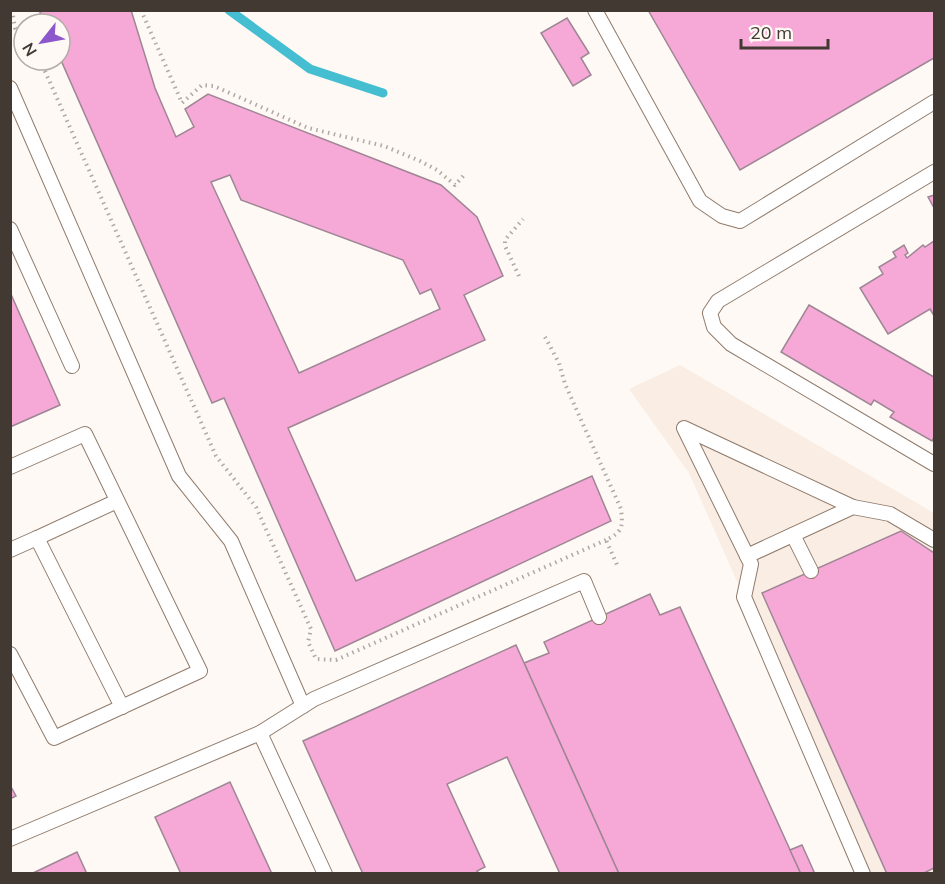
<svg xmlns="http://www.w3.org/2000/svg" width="945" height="884" viewBox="0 0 945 884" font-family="Mulish,sans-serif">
	<rect width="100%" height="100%" fill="#fef9f5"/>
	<path fill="#f9ede4" d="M 680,365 L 934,513 L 934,873 L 866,873 L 689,473 L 629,389 Z"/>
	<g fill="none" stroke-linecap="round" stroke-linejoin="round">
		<path stroke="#44bed0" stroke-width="9" d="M 229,10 L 310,69 L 383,93"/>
	</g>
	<g fill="#f6a8d6" stroke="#9e8694" stroke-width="1.5" fill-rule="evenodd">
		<path d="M 39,10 L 131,10 L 155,88 L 176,137 L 194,127 L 185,109 L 208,94 L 441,185 L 477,217 L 503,276 L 464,295 L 485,340 L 288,428 L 356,581 L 592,476 L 611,521 L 335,651 L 224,398 L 212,403 L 60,58 L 60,24 L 45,24 ZM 230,175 L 241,200 L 403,260 L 420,294 L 431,289 L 440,309 L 299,373 L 211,182 Z"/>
		<path d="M 648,10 L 934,10 L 934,58 L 740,170 Z"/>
		<path d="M 567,18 L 589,53 L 581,58 L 591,75 L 573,86 L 541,33 Z"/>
		<path d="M 934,195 L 934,208 L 928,197 Z"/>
		<path d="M 934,241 L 934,313 L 933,314 L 930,309 L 888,334 L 860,288 L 883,274 L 879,267 L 896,257 L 893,252 L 904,245 L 908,253 L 905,255 L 907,258 L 923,245 L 925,247 Z"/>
		<path d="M 10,292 L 60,405 L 10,427 Z"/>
		<path d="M 809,305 L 934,377 L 934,437 L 932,441 L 890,417 L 894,412 L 874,400 L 871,405 L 781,352 Z"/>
		<path d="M 901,531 L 934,553 L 934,868 L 922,874 L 887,874 L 762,593 Z"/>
		<path d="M 650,594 L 660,615 L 680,607 L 801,874 L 619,874 L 524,663 L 549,653 L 544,642 Z"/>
		<path d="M 516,645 L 619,874 L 560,874 L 507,757 L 447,784 L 485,867 L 477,871 L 479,874 L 363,874 L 303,741 Z"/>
		<path d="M 230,782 L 272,874 L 181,874 L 155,817 Z"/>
		<path d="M 10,785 L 16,796 L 10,799 Z"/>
		<path d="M 802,845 L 815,874 L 801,874 L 790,850 Z"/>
		<path d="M 77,852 L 87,874 L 31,874 Z"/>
	</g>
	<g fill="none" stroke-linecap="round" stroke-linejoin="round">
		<defs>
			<g id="service">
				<path d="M 595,10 L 700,201 L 722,216 L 740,221 L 934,102"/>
				<path d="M 10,88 L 179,476 L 231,541 L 303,706"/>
				<path d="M 934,172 L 718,301 L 710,313 L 714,327 L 731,344 L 934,464"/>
				<path d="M 10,229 L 72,366"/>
				<path d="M 10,467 L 85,434 L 200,671 L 54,738 L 10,654"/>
				<path d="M 853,507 L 684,428 L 751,564 L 744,597 L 863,874"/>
				<path d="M 793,535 L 811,571"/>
				<path d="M 37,538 L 117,501"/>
				<path d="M 10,550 L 37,538 L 122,707"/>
				<path d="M 747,556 L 853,507 L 890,514 L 934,540"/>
				<path d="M 260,733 L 314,699 L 584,581 L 599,617"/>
				<path d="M 10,839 L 260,733 L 325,874"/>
			</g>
		</defs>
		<use href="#service" stroke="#907b6b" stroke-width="16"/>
		<g stroke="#afa8a3" stroke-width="4" stroke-dasharray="1.5 4.5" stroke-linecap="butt">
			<path d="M 12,10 L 15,28 L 24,39"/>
			<path d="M 141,10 L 182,103 L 202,85 L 214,86 L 308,128 L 384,146 L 420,161 L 437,170 L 455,185 L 466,173"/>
			<path d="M 40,60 L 216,456 L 256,507 L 311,629 L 308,642 L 316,659 L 336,660 L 606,540"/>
			<path d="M 519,276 L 505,246 L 505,240 L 523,219"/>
			<path d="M 545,337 L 559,363 L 565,384 L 621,509 C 623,526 623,532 606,540 L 618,567"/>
		</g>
		<use href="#service" stroke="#fff" stroke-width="14"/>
	</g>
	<rect width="945" height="884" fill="none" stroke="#423932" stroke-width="24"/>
	<g transform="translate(42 42) rotate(239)"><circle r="28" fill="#fef9f5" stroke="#b3aca7" stroke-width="1.5"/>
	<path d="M0-4.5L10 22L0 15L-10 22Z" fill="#8c56cd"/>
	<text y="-9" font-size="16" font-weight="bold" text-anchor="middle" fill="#423932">N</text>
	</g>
	<path d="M741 39v9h87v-9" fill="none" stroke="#423932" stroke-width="3"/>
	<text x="750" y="39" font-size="18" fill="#423932" stroke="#fef9f5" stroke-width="4.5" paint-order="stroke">20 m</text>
</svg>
